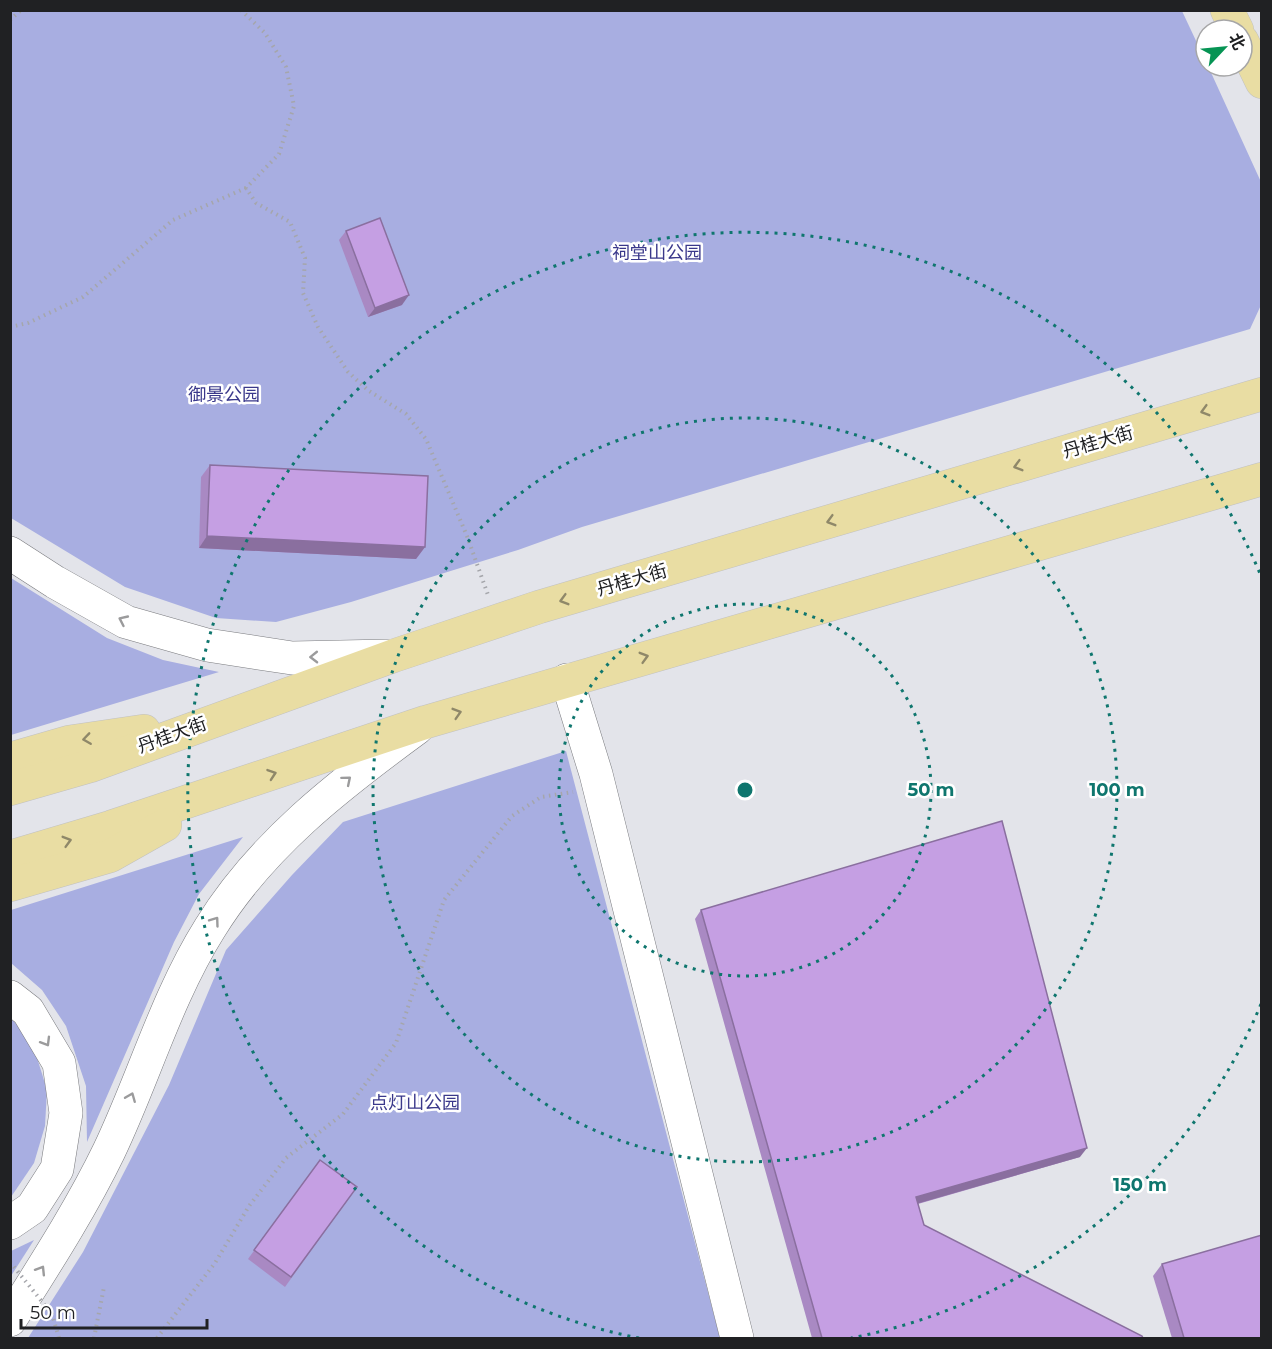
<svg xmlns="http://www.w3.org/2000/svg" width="1272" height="1349" viewBox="0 0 1272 1349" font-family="Montserrat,'Noto Sans SC',sans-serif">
	<rect width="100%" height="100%" fill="#e3e4ea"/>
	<g fill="#a8aee1">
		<path d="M 10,11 L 1182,11 L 1206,62 L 1206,66 L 1208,66 L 1261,182 L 1261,305 L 1250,329 L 582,527 L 518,550 L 351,602 L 276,622 L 216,618 L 125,587 L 11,518 Z"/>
		<path d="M 11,578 L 107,638 L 163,660 L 219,672 L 11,735 Z"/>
		<path d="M 566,751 L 720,1338 L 28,1338 L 83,1252 L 169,1085 L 226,950 L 292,875 L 343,822 Z"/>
		<path d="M 243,837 L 199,894 L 174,942 L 87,1142 L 86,1086 L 66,1026 L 42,990 L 11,963 L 11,910 Z"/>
		<path d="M 11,1017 L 34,1048 L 47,1090 L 45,1126 L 34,1163 L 11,1197 Z"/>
		<path d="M 34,1240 L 11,1276 L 11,1251 Z"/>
	</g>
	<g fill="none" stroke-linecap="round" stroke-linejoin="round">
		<defs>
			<g id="minor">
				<path d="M 10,553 L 55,582 L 126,622 L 207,645 L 292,658 L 388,656"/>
				<path d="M 567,680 L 596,774 L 737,1338"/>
				<path d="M 10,997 L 28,1011 L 59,1063 L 66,1113 L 57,1169 L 32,1208 L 10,1223"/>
				<path d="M 10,1320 C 44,1266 81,1209 109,1151 C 144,1078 166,998 210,928 C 261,845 339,785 417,728"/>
			</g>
			<g id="major">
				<path d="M 1227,10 L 1237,30"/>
				<path d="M 1242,41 L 1262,82"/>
				<path d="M 10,759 L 69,742 L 144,731"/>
				<path d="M 10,789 L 90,766 L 393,656 L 539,607 L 1262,394"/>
				<path d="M 10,857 L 111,827 L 426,722 L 1262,479"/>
				<path d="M 10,885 L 110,856 L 165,825"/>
			</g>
		</defs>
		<use href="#minor" stroke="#7a7b7f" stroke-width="34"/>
		<use href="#major" stroke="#c1c1c1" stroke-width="34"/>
		<g stroke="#a5a6ab" stroke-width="4" stroke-dasharray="1.5 4.5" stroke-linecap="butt">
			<path d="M 241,10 L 265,33 L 286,67 L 294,106 L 279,154 L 246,188 L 256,203 L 290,222 L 305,258 L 303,293 L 318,327 L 348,372 L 369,391 L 406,414 L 426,439 L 467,536 L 488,595"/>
			<path d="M 10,20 L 21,10"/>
			<path d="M 10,327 L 28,323 L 83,297 L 173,220 L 246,188"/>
			<path d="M 94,1338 L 104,1287"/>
			<path d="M 157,1338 L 215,1263 L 249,1206 L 286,1158 L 343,1114 L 396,1043 L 444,900 L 512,816 L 541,797 L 573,792"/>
		</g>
		<use href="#minor" stroke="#fff" stroke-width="33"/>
		<use href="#major" stroke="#e9dda3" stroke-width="33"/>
		<path stroke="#a5a6ab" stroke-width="4" stroke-dasharray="1.5 4.5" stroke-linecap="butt" d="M 10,1262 L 52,1314 L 59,1338"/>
	</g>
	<g fill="#a989c3">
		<path d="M 346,231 L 402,305 L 368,317 L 339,240 Z"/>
		<path d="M 210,465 L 425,547 L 416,559 L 199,548 L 201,477 Z"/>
		<path d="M 701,910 L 1080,1157 L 918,1204 L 924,1225 L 1143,1338 L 812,1338 L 695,919 Z"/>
		<path d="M 320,1160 L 357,1187 L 285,1287 L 248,1259 Z"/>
		<path d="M 1162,1264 L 1262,1338 L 1172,1338 L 1153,1276 Z"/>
	</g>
	<g fill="#8a6f9f">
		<path d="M 409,295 L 402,305 L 368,317 L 375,308 Z"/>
		<path d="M 207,536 L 425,547 L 416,559 L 199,548 Z"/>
		<path d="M 1087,1148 L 1080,1157 L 909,1206 L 916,1197 Z"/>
	</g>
	<g fill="#c59fe3" stroke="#8a6f9f" stroke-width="1.5">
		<path d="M 380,218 L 409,295 L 375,308 L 346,231 Z"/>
		<path d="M 210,465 L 428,476 L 425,547 L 207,536 Z"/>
		<path d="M 1002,821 L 1087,1148 L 916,1197 L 924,1225 L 1142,1336 L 1143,1338 L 822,1338 L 701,910 Z"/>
		<path d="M 320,1160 L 357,1187 L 291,1277 L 254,1250 Z"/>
		<path d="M 1262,1235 L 1262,1338 L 1184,1338 L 1162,1264 Z"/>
	</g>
	<defs><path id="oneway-chevron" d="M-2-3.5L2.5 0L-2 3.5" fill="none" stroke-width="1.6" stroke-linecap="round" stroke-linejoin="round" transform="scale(1.5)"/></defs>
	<g stroke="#8f8869">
		<use href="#oneway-chevron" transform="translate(1205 411) rotate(164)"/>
		<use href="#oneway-chevron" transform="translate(1018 466) rotate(164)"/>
		<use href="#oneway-chevron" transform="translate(831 521) rotate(164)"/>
		<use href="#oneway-chevron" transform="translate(564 600) rotate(164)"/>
		<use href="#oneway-chevron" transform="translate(644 657) rotate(-16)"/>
		<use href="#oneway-chevron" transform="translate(457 713) rotate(-17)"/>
		<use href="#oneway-chevron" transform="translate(87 739) rotate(172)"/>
		<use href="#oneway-chevron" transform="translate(272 774) rotate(-19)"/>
		<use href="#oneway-chevron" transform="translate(67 841) rotate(-16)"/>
	</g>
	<g stroke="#9b9b9c">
		<use href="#oneway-chevron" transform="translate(123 620) rotate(-155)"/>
		<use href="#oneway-chevron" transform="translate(314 657) rotate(179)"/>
		<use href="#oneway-chevron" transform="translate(347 780) rotate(-40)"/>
		<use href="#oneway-chevron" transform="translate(215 921) rotate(-54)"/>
		<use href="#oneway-chevron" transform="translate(46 1042) rotate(59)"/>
		<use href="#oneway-chevron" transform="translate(131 1097) rotate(-68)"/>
		<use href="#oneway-chevron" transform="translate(41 1270) rotate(-58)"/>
	</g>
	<g fill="none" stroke="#0f766e" stroke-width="3" stroke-dasharray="3 6">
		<circle cx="745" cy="790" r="186"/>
		<circle cx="745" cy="790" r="372"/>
		<path d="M1261 1004A558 558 0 0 1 851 1338M639 1338A558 558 0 1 1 1261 576"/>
	</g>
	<g text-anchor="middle" stroke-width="5" stroke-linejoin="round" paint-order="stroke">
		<g font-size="18" fill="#3a388b" stroke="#fff">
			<text x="657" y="259">祠堂山公园</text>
			<text x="224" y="401">御景公园</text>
			<text x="415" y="1109">点灯山公园</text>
		</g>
		<g font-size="18" fill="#202123" stroke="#fff">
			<text transform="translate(1098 442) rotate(-16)" y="6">丹桂大街</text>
			<text transform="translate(632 580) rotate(-16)" y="6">丹桂大街</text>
			<text transform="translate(172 735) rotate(-20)" y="6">丹桂大街</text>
		</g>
	</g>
	<circle cx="745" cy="790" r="9" fill="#0f766e" stroke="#fff" stroke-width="3"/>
	<g font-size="18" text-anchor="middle" font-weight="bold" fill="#0f766e" stroke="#fff" stroke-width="5" stroke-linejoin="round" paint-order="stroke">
		<text x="931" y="796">50 m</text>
		<text x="1117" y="796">100 m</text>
		<text x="1140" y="1191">150 m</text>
	</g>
	<rect width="1272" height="1349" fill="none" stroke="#202123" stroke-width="24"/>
	<g transform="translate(1224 48) rotate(64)"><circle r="28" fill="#ffffff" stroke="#a6a6a7" stroke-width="1.5"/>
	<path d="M0-4.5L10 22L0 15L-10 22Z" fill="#069454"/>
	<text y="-9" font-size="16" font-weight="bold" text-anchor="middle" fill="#202123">北</text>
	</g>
	<path d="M21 1319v9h186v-9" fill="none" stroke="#202123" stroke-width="3"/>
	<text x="30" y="1319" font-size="18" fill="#202123" stroke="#ffffff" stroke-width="4.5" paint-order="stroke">50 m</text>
</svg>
